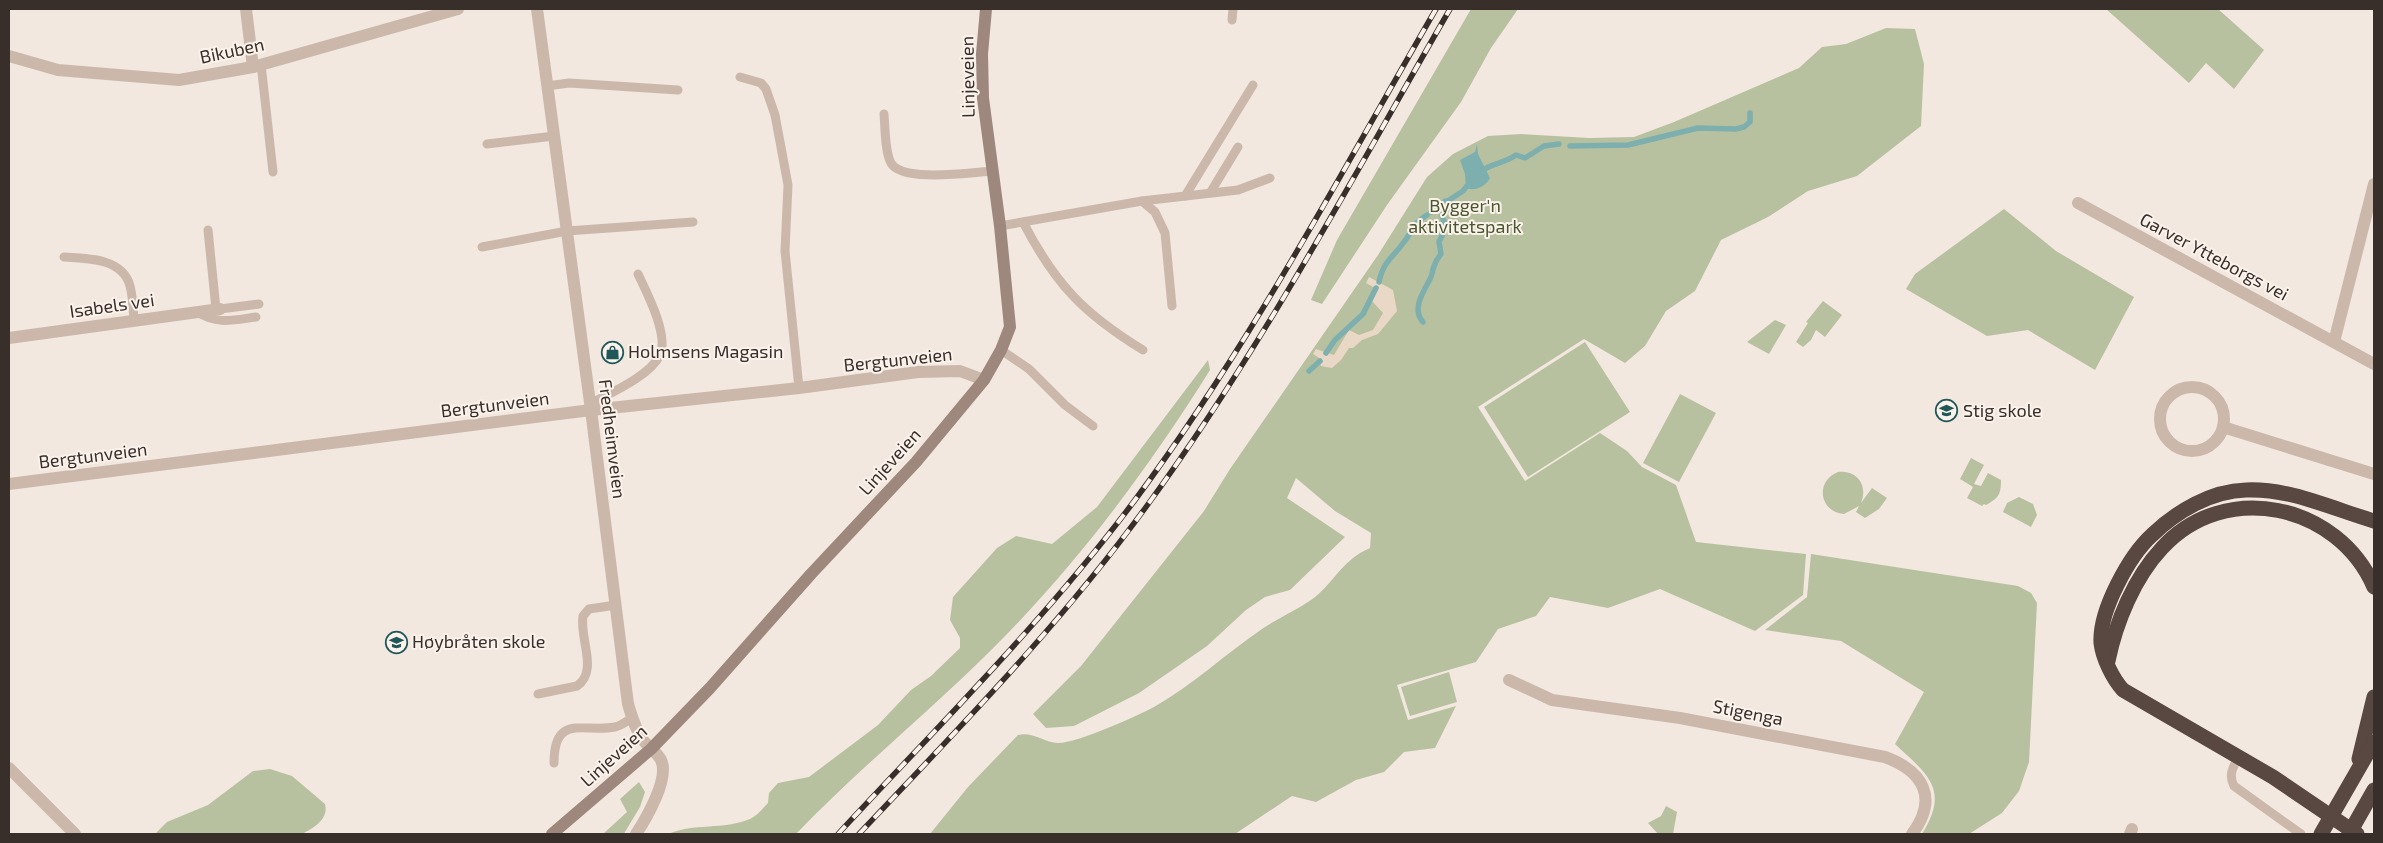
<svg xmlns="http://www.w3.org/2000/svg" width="2383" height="843" viewBox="0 0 2383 843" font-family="'Exo 2',sans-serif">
	<rect width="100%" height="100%" fill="#f2e8df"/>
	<g fill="#b8c19f">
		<path d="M 1471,9 L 1518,9 L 1491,48 L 1461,102 L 1387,205 L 1322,304 L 1311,300 L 1337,240 Z"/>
		<path d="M 2106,9 L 2218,9 L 2264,50 L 2234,89 L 2206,63 L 2189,83 Z"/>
		<path d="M 1886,28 L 1915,29 L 1924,64 L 1921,126 L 1857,176 L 1808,191 L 1768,217 L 1721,240 L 1695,291 L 1666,311 L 1645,346 L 1625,363 L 1584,339 L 1478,407 L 1525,481 L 1600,433 L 1627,451 L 1642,467 L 1676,485 L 1696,542 L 1806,554 L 1803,595 L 1755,631 L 1660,589 L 1608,608 L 1550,597 L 1536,616 L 1498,629 L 1476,662 L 1397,685 L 1408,720 L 1456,706 L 1435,748 L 1404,752 L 1384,772 L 1356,780 L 1316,802 L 1292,796 L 1235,834 L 930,834 L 968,787 L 1018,735 C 1031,731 1044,742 1058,743 C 1074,744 1138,716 1154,707 C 1193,685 1225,654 1262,629 C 1278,618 1295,611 1311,600 C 1334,584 1341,560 1370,548 L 1371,533 L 1335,511 L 1296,478 L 1287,498 L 1345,537 L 1290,590 L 1265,597 L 1246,610 L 1207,646 L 1139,693 L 1074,726 L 1046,728 L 1033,714 L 1081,666 L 1204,511 L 1230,469 L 1378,255 L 1427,177 L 1453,154 L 1488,136 L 1521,134 L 1589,138 L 1634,137 L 1674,122 L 1799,68 L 1822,47 L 1846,44 Z"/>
		<path d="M 2004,209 L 2056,251 L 2134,297 L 2095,370 L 2028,330 L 1987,336 L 1906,289 L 1915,274 Z"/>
		<path d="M 1823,301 L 1842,315 L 1825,337 L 1816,330 L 1811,340 L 1803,347 L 1796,342 L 1808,323 L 1806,322 Z"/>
		<path d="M 1775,320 L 1786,325 L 1769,354 L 1747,342 Z"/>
		<path d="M 1585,342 L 1630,412 L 1528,477 L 1484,407 Z"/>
		<path d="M 1208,360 L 1210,370 C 1152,463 1086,552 1010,631 C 942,702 864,763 796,834 L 668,834 C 693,823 724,830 750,819 C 757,816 763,808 768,803 L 769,793 L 778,783 L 809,777 L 878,725 L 911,690 L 931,676 L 960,648 L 960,638 L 950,620 L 953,597 L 997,548 L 1016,536 L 1052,544 L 1097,507 Z"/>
		<path d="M 1680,394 L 1716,413 L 1679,482 L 1643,463 Z"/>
		<path d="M 1971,458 L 1984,465 L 1974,484 L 1981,486 L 1988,473 L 2001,480 C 2001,494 1999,498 1986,505 L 1984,504 L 1982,506 L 1967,498 L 1973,487 L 1960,479 Z"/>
		<path d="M 1838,472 C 1858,470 1868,486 1861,503 L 1872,488 L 1887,498 L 1879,509 L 1865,518 L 1856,512 L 1859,506 L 1844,514 C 1819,512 1815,481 1838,472 Z"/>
		<path d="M 2019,497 L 2033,504 L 2037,515 L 2031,527 L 2003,512 L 2007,503 Z"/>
		<path d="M 1811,554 L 2018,586 L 2031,593 L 2037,603 L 2029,762 L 2019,791 L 2002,813 L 1969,834 L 1922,834 C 1950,789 1928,775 1895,744 L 1924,692 L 1841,641 L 1765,630 L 1807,597 Z"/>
		<path d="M 1449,672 L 1457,702 L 1410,716 L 1401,687 Z"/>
		<path d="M 270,769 L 292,776 L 325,804 C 329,819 314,828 302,834 L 155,834 L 167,822 L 208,805 L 253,771 Z"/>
		<path d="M 639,782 L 645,792 L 640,807 L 625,832 L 624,834 L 603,834 L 627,812 L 620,799 Z"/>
		<path d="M 1666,806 L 1677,812 L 1673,834 L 1658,834 L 1648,823 L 1661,816 Z"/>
	</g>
	<path fill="#ead8c6" d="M 1369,277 L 1393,290 L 1397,311 L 1378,334 L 1362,340 L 1353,348 L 1349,348 L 1341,360 L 1332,368 L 1321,366 L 1319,358 L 1313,354 L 1316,349 L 1334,355 L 1349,330 L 1359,335 L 1373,330 L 1383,313 L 1372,301 L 1377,289 L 1366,283 Z"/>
	<path fill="#7eafaf" d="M 1477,144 L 1478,154 L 1490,178 C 1486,186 1475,192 1466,188 L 1465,174 L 1460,160 L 1475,152 Z"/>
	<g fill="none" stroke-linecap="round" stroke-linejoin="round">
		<g stroke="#7eafaf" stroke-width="5.5">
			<path d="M 1570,146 L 1628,145 L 1698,128 L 1736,129 L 1744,127 L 1750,122 L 1750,113"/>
			<path d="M 1480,172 C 1491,163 1503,164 1516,155 L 1525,158 L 1544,146 L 1559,144"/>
			<path d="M 1431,212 L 1463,191 L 1470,182"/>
			<path d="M 1379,282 C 1384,260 1392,259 1404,242 C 1415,228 1410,226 1427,215"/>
			<path d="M 1423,322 C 1411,309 1424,291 1430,279 C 1433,274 1432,269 1435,264 C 1436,260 1439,257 1441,254 L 1439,242 L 1446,227 L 1442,216 L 1448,208 L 1445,201"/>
			<path d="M 1326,353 L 1335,340 L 1363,314 L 1376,288"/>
			<path d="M 1309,371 L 1320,361"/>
		</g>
		<g stroke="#cbb8ab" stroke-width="9">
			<path d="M 1232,20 L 1233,9"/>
			<path d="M 261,64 L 273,172"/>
			<path d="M 740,77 L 761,83 L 766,89 L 775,115 L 788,185 L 785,251 L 799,388"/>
			<path d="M 547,86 L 569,83 L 678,90"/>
			<path d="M 884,114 C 885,126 885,153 891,163 C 902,183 973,172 993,171"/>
			<path d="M 487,144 L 554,136"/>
			<path d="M 1210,193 L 1238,147"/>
			<path d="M 1185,196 L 1253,85"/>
			<path d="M 1142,201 L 1155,212 L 1165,233 L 1172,306"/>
			<path d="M 1023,222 C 1055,284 1084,314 1143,350"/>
			<path d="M 1000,226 L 1142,201 L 1238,190 L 1270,178"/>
			<path d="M 208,230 L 216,309"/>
			<path d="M 482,247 L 567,231 L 693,222"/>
			<path d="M 64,257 C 86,258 123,258 130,286 C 133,297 133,309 134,321"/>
			<path d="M 220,309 L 259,304"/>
			<path d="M 197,312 C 218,325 233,320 256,317"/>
			<path d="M 1001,350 L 1029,369 L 1065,405 L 1093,426"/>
			<path d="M 590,404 C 610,393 650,376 660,355 C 669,335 647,293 638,274"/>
			<path d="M 538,694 L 577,686 C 599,671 579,638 583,616 L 589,609 L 616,605"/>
			<path d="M 2239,756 C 2233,767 2228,775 2234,786 L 2301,834"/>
			<path d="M 554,763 C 554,713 583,733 615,727 C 621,726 627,721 632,718"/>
		</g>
		<g stroke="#cbb8ab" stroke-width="12">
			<path d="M 246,9 L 253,67"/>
			<path d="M 537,9 L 591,410 L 628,704 C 632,717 635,729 643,740 C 648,747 657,752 661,760 C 670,778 646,819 636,834"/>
			<path d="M 9,56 L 58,70 L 179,80 L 253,67 L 458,9"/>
			<path d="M 2078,203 L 2374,364"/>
			<path d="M 9,338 L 220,309"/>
			<path d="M 2334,342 L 2374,184"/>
			<circle cx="2192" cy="419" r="32"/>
			<path d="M 2223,427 L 2374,474"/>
			<path d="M 9,484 L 591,410 L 799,388 L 918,372 L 960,371 L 984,380"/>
			<path d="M 1509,680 L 1552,700 L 1680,718 L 1885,757 C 1923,771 1939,798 1912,834"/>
			<path d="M 9,768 L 75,834"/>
			<path d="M 2130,834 L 2132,829"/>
		</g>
		<path stroke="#9e877c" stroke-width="12" d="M 552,834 L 651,749 L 710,688 L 811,574 L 916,462 L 984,380 L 1001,350 L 1010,327 L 1000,226 L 983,98 L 982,54 L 986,9"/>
		<g stroke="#594741" stroke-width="15">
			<path d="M 2108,661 C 2116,622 2134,578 2162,548 C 2225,479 2338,504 2374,587"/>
			<path d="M 2359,759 L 2374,697"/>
			<path d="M 2321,834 L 2374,742"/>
			<path d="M 2349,834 L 2374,790"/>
			<path d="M 2357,834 L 2273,777 L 2123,690 C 2113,679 2103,659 2101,643 C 2099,611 2129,556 2152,535 C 2177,511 2211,491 2246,490 C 2290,488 2333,509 2374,521"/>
		</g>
		<defs>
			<g id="rail">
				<path d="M 838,834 C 939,725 1046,619 1135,500 C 1250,345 1340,175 1436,9"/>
				<path d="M 859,834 C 958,729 1061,624 1146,507 C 1261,350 1353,177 1450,9"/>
			</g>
		</defs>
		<use href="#rail" stroke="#382e2a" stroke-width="5.5"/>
		<use href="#rail" stroke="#faf2eb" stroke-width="4" stroke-dasharray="11" stroke-linecap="butt"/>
	</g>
	<defs>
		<symbol id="shop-ring" viewBox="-11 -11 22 22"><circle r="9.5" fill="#faf2eb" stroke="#205859" stroke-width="1.5"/><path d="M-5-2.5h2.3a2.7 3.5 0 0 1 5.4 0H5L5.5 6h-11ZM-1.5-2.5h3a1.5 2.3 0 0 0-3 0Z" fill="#205859"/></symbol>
		<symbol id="school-ring" viewBox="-11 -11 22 22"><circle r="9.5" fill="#faf2eb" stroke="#205859" stroke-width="1.5"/><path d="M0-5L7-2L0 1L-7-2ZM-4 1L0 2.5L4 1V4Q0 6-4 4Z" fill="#205859"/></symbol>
	</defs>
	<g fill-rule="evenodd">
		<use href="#shop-ring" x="600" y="340" width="25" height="25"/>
		<use href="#school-ring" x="1934" y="398" width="25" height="25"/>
		<use href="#school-ring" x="384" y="630" width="25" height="25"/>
	</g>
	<g text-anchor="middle" stroke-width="4" stroke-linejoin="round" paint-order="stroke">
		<g font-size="18" fill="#382e2a" stroke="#faf2eb">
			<text transform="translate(232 51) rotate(-12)" y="6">Bikuben</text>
			<text transform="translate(968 77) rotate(-91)" y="6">Linjeveien</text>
			<text transform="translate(2214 257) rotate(28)" y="6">Garver Ytteborgs vei</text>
			<text transform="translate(112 306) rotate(-8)" y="6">Isabels vei</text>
			<text transform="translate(898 360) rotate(-6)" y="6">Bergtunveien</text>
			<text transform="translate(495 405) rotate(-7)" y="6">Bergtunveien</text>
			<text transform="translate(612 439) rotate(83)" y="6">Fredheimveien</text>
			<text transform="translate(93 456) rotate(-7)" y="6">Bergtunveien</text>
			<text transform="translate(890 462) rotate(-48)" y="6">Linjeveien</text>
			<text transform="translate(1748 713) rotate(11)" y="6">Stigenga</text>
			<text transform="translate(614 756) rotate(-42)" y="6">Linjeveien</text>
		</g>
		<g font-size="18" fill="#49562e" stroke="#faf2eb">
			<text x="1465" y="212">Bygger'n<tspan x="1465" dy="21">aktivitetspark</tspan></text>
		</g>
		<g font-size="18" fill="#382e2a" stroke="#faf2eb" text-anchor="start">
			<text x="628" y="358">Holmsens Magasin</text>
			<text x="1963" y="417">Stig skole</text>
			<text x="412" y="648">Høybråten skole</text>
		</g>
	</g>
	<rect width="2383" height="843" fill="none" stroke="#382e2a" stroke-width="20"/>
</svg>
